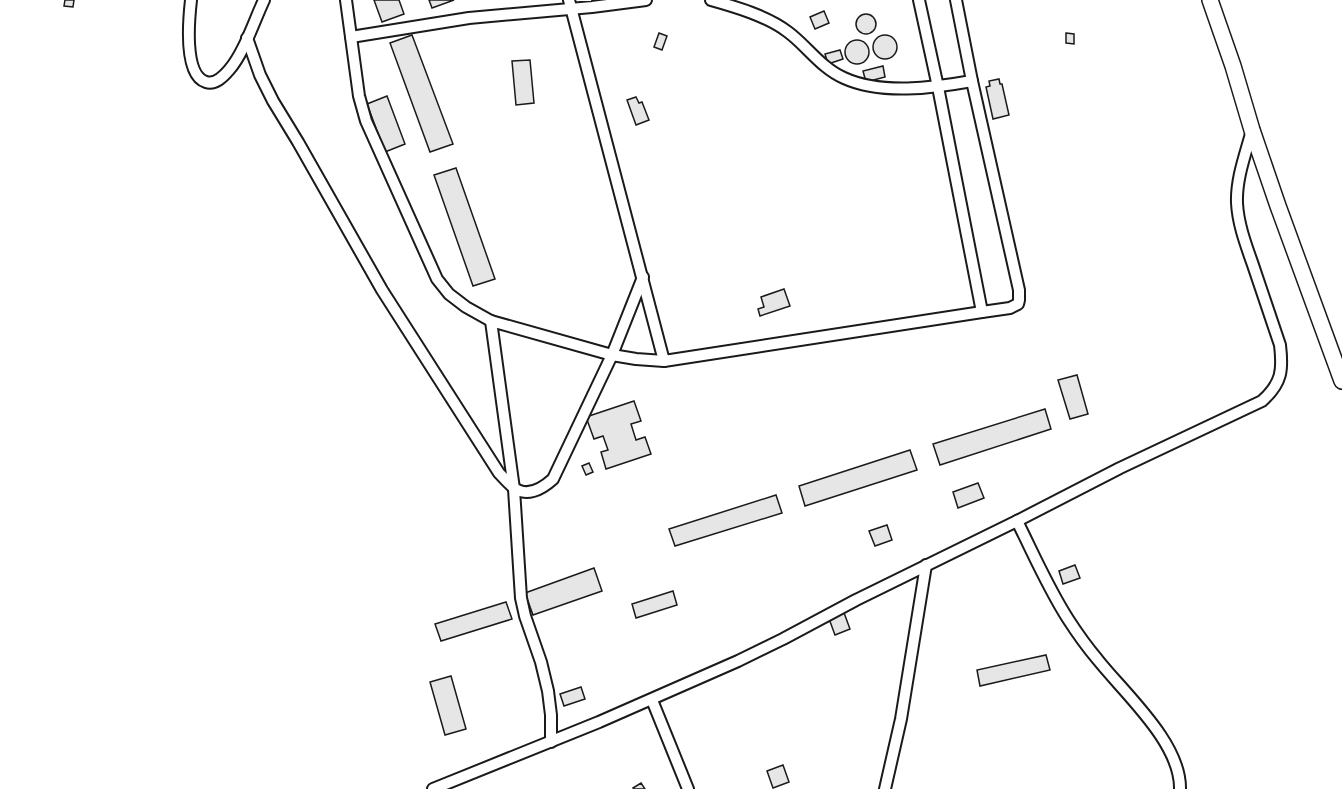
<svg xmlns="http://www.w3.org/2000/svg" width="1342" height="789" viewBox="0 0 1342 789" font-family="Inter,sans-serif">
	<rect width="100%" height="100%" fill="#fff"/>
	<g fill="#e6e6e6" stroke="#1a1a1a" stroke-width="1.5">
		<path d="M 65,0 L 74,0 L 73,7 L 64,6 Z"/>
		<path d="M 374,0 L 399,0 L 404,14 L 382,22 Z"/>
		<path d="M 429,0 L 454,0 L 432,8 Z"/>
		<path d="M 824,11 L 829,23 L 815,29 L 810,17 Z"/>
		<circle cx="866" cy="24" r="10"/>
		<path d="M 659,33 L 667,36 L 662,50 L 654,47 Z"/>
		<path d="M 1066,33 L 1074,34 L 1074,44 L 1066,43 Z"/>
		<circle cx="885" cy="47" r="12"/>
		<path d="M 412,35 L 453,144 L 430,152 L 390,43 Z"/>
		<circle cx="857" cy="52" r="12"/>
		<path d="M 840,50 L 843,59 L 828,64 L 825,54 Z"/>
		<path d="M 530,60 L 534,103 L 516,105 L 512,61 Z"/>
		<path d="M 883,66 L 885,77 L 866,82 L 863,71 Z"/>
		<path d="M 999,79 L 1000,84 L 1002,84 L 1009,115 L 993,119 L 986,87 L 990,86 L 989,81 Z"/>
		<path d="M 387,96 L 405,144 L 385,152 L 367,104 Z"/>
		<path d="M 636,97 L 639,103 L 642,102 L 649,120 L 636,125 L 627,100 Z"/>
		<path d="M 456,168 L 495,279 L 473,286 L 434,175 Z"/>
		<path d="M 784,289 L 790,306 L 760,316 L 758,309 L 764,307 L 761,297 Z"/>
		<path d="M 1077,375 L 1088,414 L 1070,419 L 1058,380 Z"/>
		<path d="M 634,401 L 641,421 L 631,424 L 636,440 L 645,437 L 651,454 L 606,469 L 601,452 L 608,450 L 603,436 L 594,439 L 586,417 Z"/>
		<path d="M 1045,409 L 1051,429 L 940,465 L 933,444 Z"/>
		<path d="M 910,450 L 917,470 L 805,506 L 799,486 Z"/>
		<path d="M 589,463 L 593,472 L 586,475 L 582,466 Z"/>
		<path d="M 978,483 L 984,498 L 958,508 L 953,492 Z"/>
		<path d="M 776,495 L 782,513 L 675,546 L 669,529 Z"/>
		<path d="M 887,525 L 892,540 L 875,546 L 869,531 Z"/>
		<path d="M 1075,565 L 1080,578 L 1063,584 L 1059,571 Z"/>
		<path d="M 594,568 L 602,591 L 533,615 L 525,593 Z"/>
		<path d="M 673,591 L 677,605 L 636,618 L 632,604 Z"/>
		<path d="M 506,602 L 512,619 L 441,641 L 435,624 Z"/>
		<path d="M 843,610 L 850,629 L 835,635 L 828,616 Z"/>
		<path d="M 1046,655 L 1050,670 L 980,686 L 977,670 Z"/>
		<path d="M 451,676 L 466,729 L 445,735 L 430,682 Z"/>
		<path d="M 581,687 L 585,699 L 564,706 L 560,694 Z"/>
		<path d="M 783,765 L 789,782 L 773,788 L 767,771 Z"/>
		<path d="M 641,783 L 645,789 L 634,789 L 633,788 Z"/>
	</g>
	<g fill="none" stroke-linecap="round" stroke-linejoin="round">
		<defs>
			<g id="minor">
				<path d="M 191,0 C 189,18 183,75 206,82 C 215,85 223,77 229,70 C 244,53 254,21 264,0"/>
				<path d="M 346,0 L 359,96 L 366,121 L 437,279 L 449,294 L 466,307 L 491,321 L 612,355 L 636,359 L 664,361"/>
				<path d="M 569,0 L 664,361 L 982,312 L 1010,308 L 1018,304 L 1019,300 L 1019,290 L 972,81 L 956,0"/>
				<path d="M 711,0 C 736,7 767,16 788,32 C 807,46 821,68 844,78 C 881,95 933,88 972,81"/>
				<path d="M 919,0 L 938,87 L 982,312"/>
				<path d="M 351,37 L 469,18 L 592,7 L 646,0"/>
				<path d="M 247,38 L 260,75 L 273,101 L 298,142 L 382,290 L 499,473 C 503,477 508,483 513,487 C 526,498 542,489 553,479 L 612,355 L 643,277"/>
				<path d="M 491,321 L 514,489 L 521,598 L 525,616 L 541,662 L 548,691 L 551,715 L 551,742"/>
				<path d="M 1017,521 C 1033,553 1048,588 1068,619 C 1077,633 1087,647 1098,660 C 1125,694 1181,743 1180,789"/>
				<path d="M 652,700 L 688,789"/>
				<path d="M 433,789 L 599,722 L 738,661 L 783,639 L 856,600 L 1017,521 L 1120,468 L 1262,401 C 1282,383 1283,370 1280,345 C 1271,318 1262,292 1253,265 C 1246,245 1238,224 1237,203 C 1236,178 1246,153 1252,130"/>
				<path d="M 885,789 L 901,719 L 926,565"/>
			</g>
			<path id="secondary" d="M 1210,0 L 1233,66 L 1252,130 L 1278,206 L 1342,381"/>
		</defs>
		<use href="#minor" stroke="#1a1a1a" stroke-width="14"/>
		<use href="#secondary" stroke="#1a1a1a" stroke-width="18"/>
		<use href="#minor" stroke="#fff" stroke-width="10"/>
		<use href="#secondary" stroke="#fff" stroke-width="15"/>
	</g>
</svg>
